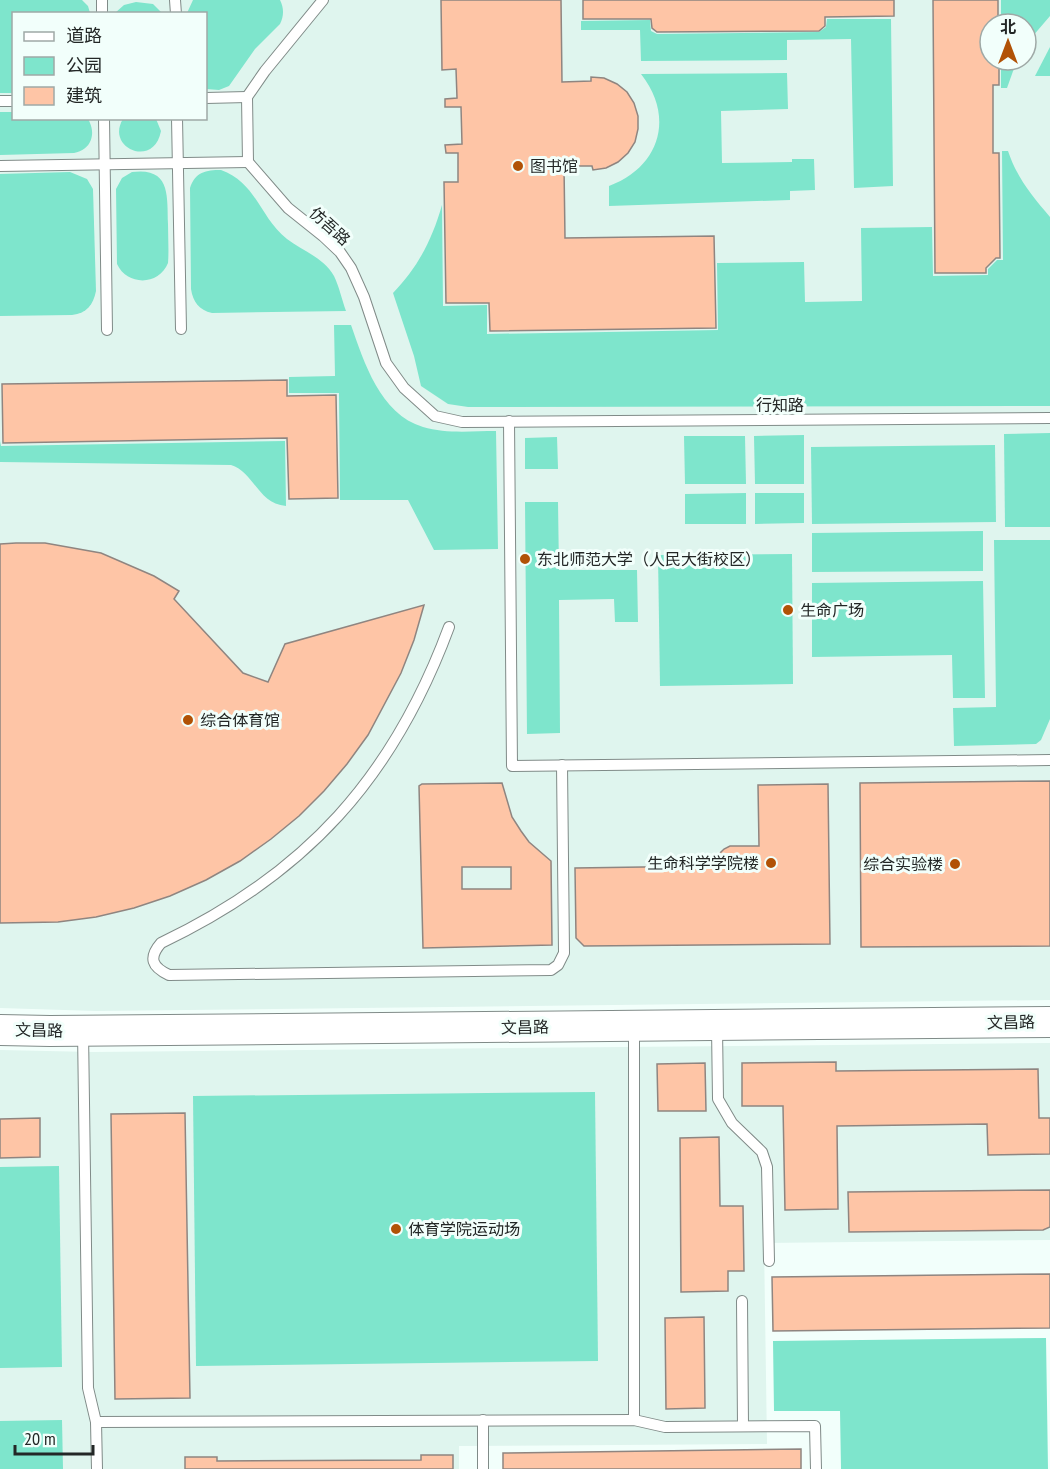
<svg xmlns="http://www.w3.org/2000/svg" width="1050" height="1469" viewBox="0 0 1050 1469" font-family="'PT Sans Narrow','Noto Sans SC',sans-serif">
	<rect width="100%" height="100%" fill="#f2fffb"/>
	<g fill="#dff5ee" fill-rule="evenodd">
		<path d="M 0,0 L 1050,0 L 1050,1000 L 96,1011 L 0,1008 ZM 14,14 L 206,14 L 206,118 L 14,118 ZM 990,24 L 1026,24 L 1026,60 L 990,60 Z"/>
		<path d="M 1050,1043 L 1050,1240 L 764,1243 L 767,1444 L 459,1446 L 459,1469 L 0,1469 L 0,1050 L 93,1052 Z"/>
	</g>
	<g fill="#7ee5cc">
		<path d="M 0,0 L 82,0 L 88,6 L 90,13 L 14,14 L 13,93 L 0,93 Z"/>
		<path d="M 193,0 L 280,0 C 284,8 284,16 280,24 L 255,49 L 229,86 L 219,90 L 206,89 L 206,14 L 187,13 Z"/>
		<path d="M 1001,0 L 1050,0 L 1050,16 L 1026,44 L 1026,24 L 1001,24 Z"/>
		<path d="M 136,2 L 153,4 L 162,13 L 115,13 L 124,5 Z"/>
		<path d="M 827,19 L 891,19 L 893,186 L 854,188 L 851,39 L 787,40 L 787,60 L 641,61 L 640,30 L 581,30 L 581,21 L 650,20 L 651,31 L 657,34 L 819,32 L 826,27 Z"/>
		<path d="M 1050,47 L 1050,76 L 1035,76 Z"/>
		<path d="M 1001,60 L 1017,60 L 1007,88 L 1001,88 Z"/>
		<path d="M 787,73 L 788,109 L 721,111 L 722,163 L 792,162 L 792,159 L 814,159 L 815,190 L 790,191 L 790,200 L 609,206 L 609,186 C 660,167 675,117 641,74 Z"/>
		<path d="M 0,112 L 13,112 L 14,118 L 88,119 C 97,134 91,150 74,153 L 0,155 Z"/>
		<path d="M 123,119 L 156,119 L 161,131 C 154,169 105,148 123,119 Z"/>
		<path d="M 1002,151 L 1008,151 C 1017,178 1032,196 1050,217 L 1050,406 L 468,407 L 448,404 L 421,386 L 414,356 L 393,293 C 418,267 432,240 442,205 L 443,306 L 487,305 L 487,334 L 718,330 L 717,263 L 804,262 L 805,302 L 862,301 L 861,228 L 932,227 L 933,276 L 988,275 L 988,269 L 997,260 L 1003,260 Z"/>
		<path d="M 221,170 C 257,183 260,218 287,239 C 303,251 324,258 334,276 C 339,286 342,300 346,311 L 212,313 C 199,310 193,302 191,289 L 190,188 C 195,172 206,170 221,170 Z"/>
		<path d="M 70,172 L 87,179 L 93,189 L 96,291 C 93,305 87,313 72,315 L 0,316 L 0,174 Z"/>
		<path d="M 132,172 C 171,167 167,196 168,224 C 168,237 169,250 168,263 C 159,286 127,286 117,264 L 116,189 L 122,178 Z"/>
		<path d="M 334,325 L 351,325 C 364,362 380,414 423,427 C 446,434 472,431 496,431 L 498,549 L 434,550 L 408,500 L 340,500 L 339,393 L 289,393 L 289,377 L 335,376 Z"/>
		<path d="M 1050,433 L 1050,527 L 1005,527 L 1004,434 Z"/>
		<path d="M 804,435 L 804,484 L 755,484 L 754,436 Z"/>
		<path d="M 684,436 L 745,436 L 746,484 L 685,484 Z"/>
		<path d="M 557,437 L 558,469 L 525,469 L 525,438 Z"/>
		<path d="M 0,441 L 1,446 L 285,441 L 286,506 C 258,504 254,472 231,465 L 0,462 Z"/>
		<path d="M 995,445 L 996,522 L 812,524 L 811,447 Z"/>
		<path d="M 746,493 L 746,524 L 685,524 L 685,494 Z"/>
		<path d="M 755,493 L 804,493 L 804,523 L 755,524 Z"/>
		<path d="M 525,502 L 558,502 L 559,570 L 637,570 L 638,622 L 615,622 L 614,599 L 559,600 L 560,733 L 527,734 Z"/>
		<path d="M 983,531 L 983,571 L 812,572 L 812,533 Z"/>
		<path d="M 994,540 L 1050,540 L 1050,719 L 1041,740 L 1036,744 L 954,746 L 953,708 L 996,707 Z"/>
		<path d="M 792,554 L 793,684 L 660,686 L 658,555 Z"/>
		<path d="M 983,581 L 985,698 L 953,698 L 952,655 L 812,657 L 812,583 Z"/>
		<path d="M 595,1092 L 598,1361 L 196,1366 L 193,1096 Z"/>
		<path d="M 59,1166 L 62,1367 L 0,1368 L 0,1167 Z"/>
		<path d="M 1046,1338 L 1048,1469 L 841,1469 L 840,1411 L 774,1411 L 773,1341 Z"/>
		<path d="M 62,1420 L 63,1469 L 0,1469 L 0,1421 Z"/>
	</g>
	<g fill="#fec5a6" stroke="#8f8580" stroke-width="1.5" fill-rule="evenodd">
		<path d="M 441,0 L 561,0 L 562,82 L 591,81 L 591,77 L 604,78 L 617,84 L 627,92 L 634,103 L 638,116 L 638,129 L 635,142 L 628,153 L 618,162 L 606,168 L 593,170 L 592,166 L 564,166 L 565,238 L 714,236 L 716,328 L 490,331 L 489,303 L 446,303 L 444,182 L 458,182 L 458,153 L 446,153 L 445,145 L 462,144 L 461,107 L 445,107 L 445,99 L 457,98 L 456,69 L 442,70 Z"/>
		<path d="M 583,0 L 894,0 L 894,16 L 825,17 L 825,26 L 819,31 L 657,32 L 652,28 L 651,19 L 583,19 Z"/>
		<path d="M 933,0 L 998,0 L 998,24 L 990,24 L 990,60 L 999,60 L 999,85 L 993,85 L 993,153 L 999,153 L 1000,258 L 996,258 L 986,268 L 986,273 L 935,273 Z"/>
		<path d="M 287,380 L 287,396 L 336,395 L 338,498 L 289,499 L 287,438 L 3,443 L 2,384 Z"/>
		<path d="M 16,543 L 45,543 L 101,553 L 154,576 L 179,591 L 174,599 L 243,673 L 268,682 L 285,644 L 424,605 L 414,640 L 401,673 L 368,735 L 347,764 L 324,791 L 299,816 L 271,839 L 240,861 L 206,880 L 170,896 L 134,908 L 96,917 L 58,922 L 0,923 L 0,544 Z"/>
		<path d="M 1050,781 L 1050,946 L 861,947 L 860,783 Z"/>
		<path d="M 502,783 L 512,817 L 521,831 L 529,842 L 551,861 L 552,945 L 423,948 L 419,786 L 422,784 ZM 462,867 L 511,867 L 511,889 L 462,889 Z"/>
		<path d="M 828,784 L 830,944 L 584,946 L 576,938 L 575,868 L 712,866 L 714,859 L 724,849 L 730,846 L 759,846 L 758,785 Z"/>
		<path d="M 836,1062 L 836,1071 L 1038,1069 L 1039,1118 L 1050,1118 L 1050,1154 L 988,1155 L 987,1124 L 837,1126 L 838,1209 L 785,1210 L 783,1106 L 742,1106 L 742,1063 Z"/>
		<path d="M 705,1063 L 706,1111 L 658,1111 L 657,1064 Z"/>
		<path d="M 185,1113 L 190,1398 L 115,1399 L 111,1114 Z"/>
		<path d="M 40,1118 L 40,1157 L 0,1158 L 0,1119 Z"/>
		<path d="M 719,1137 L 720,1206 L 743,1206 L 744,1271 L 728,1271 L 728,1291 L 681,1292 L 680,1138 Z"/>
		<path d="M 1050,1190 L 1050,1227 L 1043,1230 L 849,1232 L 848,1192 Z"/>
		<path d="M 1050,1274 L 1050,1328 L 773,1331 L 772,1277 Z"/>
		<path d="M 704,1317 L 705,1408 L 666,1409 L 665,1318 Z"/>
		<path d="M 801,1449 L 801,1469 L 503,1469 L 503,1453 Z"/>
		<path d="M 421,1455 L 453,1455 L 453,1469 L 185,1469 L 185,1457 L 217,1457 L 217,1461 L 421,1460 Z"/>
	</g>
	<g fill="none" stroke-linecap="round" stroke-linejoin="round">
		<defs>
			<g id="lane">
				<path d="M 102,0 L 102,14"/>
				<path d="M 175,0 L 176,14"/>
				<path d="M 323,0 L 265,71 L 247,97 L 248,162 L 288,208 L 323,236 L 340,252 L 351,268 L 364,297 L 386,363 L 404,388 L 435,416 L 462,422 L 1050,418"/>
				<path d="M 206,98 L 247,97"/>
				<path d="M 0,101 L 14,101"/>
				<path d="M 104,118 L 107,330"/>
				<path d="M 177,118 L 181,329"/>
				<path d="M 0,166 L 248,162"/>
				<path d="M 509,421 L 512,766 L 1050,760"/>
				<path d="M 449,627 C 393,778 306,874 161,943 C 148,958 152,967 169,975 L 551,970 L 558,965 L 564,953 L 562,765"/>
				<path d="M 717,1028 L 718,1099 L 732,1123 L 762,1152 L 767,1167 L 769,1261"/>
				<path d="M 83,1031 L 88,1388 L 96,1422 L 97,1469"/>
				<path d="M 742,1301 L 743,1426"/>
				<path d="M 483,1420 L 483,1469"/>
				<path d="M 634,1420 L 634,1029"/>
				<path d="M 96,1422 L 634,1420 L 665,1427 L 815,1426 L 816,1469"/>
			</g>
			<path id="secondary" d="M 0,1030 L 50,1031 L 1050,1022"/>
		</defs>
		<use href="#lane" stroke="#808b88" stroke-width="12"/>
		<use href="#secondary" stroke="#808b88" stroke-width="32"/>
		<use href="#lane" stroke="#fff" stroke-width="10"/>
		<use href="#secondary" stroke="#fff" stroke-width="30"/>
	</g>
	<g fill="#b15206" stroke="#f2fffb" stroke-width="2">
		<circle cx="518" cy="166" r="6"/>
		<circle cx="525" cy="559" r="6"/>
		<circle cx="788" cy="610" r="6"/>
		<circle cx="188" cy="720" r="6"/>
		<circle cx="771" cy="863" r="6"/>
		<circle cx="955" cy="864" r="6"/>
		<circle cx="396" cy="1229" r="6"/>
	</g>
	<g text-anchor="middle" stroke-width="6" stroke-linejoin="round" paint-order="stroke">
		<g font-size="16" fill="#232726" stroke="#f2fffb" text-anchor="start">
			<text x="530" y="172">图书馆</text>
			<text x="537" y="565">东北师范大学（人民大街校区）</text>
			<text x="800" y="616">生命广场</text>
			<text x="200" y="726">综合体育馆</text>
			<text x="759" y="869" text-anchor="end">生命科学学院楼</text>
			<text x="943" y="870" text-anchor="end">综合实验楼</text>
			<text x="408" y="1235">体育学院运动场</text>
		</g>
		<g font-size="16" fill="#232726" stroke="#f2fffb">
			<text transform="translate(330 226) rotate(42)" y="6">仿吾路</text>
			<text x="780" y="411">行知路</text>
			<text transform="translate(1011 1022) rotate(-1)" y="6">文昌路</text>
			<text transform="translate(525 1027) rotate(-1)" y="6">文昌路</text>
			<text transform="translate(39 1030) rotate(1)" y="6">文昌路</text>
		</g>
	</g>
	<rect x="12" y="12" width="195" height="108" fill="#f2fffb" stroke="#9fa9a6" stroke-width="1.5"/>
	<rect x="24" y="32" width="30" height="9" fill="#ffffff" stroke="#9fa9a6" stroke-width="1.5"/>
	<text x="66" y="42" font-size="18" fill="#232726">道路</text>
	<rect x="24" y="57" width="30" height="18" fill="#7ee5cc" stroke="#9fa9a6" stroke-width="1.5"/>
	<text x="66" y="72" font-size="18" fill="#232726">公园</text>
	<rect x="24" y="87" width="30" height="18" fill="#fec5a6" stroke="#9fa9a6" stroke-width="1.5"/>
	<text x="66" y="102" font-size="18" fill="#232726">建筑</text>
	<g transform="translate(1008 42)"><circle r="28" fill="#f2fffb" stroke="#9fa9a6" stroke-width="1.5"/>
	<path d="M0-4.5L10 22L0 15L-10 22Z" fill="#b15206"/>
	<text y="-9" font-size="16" font-weight="bold" text-anchor="middle" fill="#232726">北</text>
	</g>
	<path d="M15 1445v9h78v-9" fill="none" stroke="#232726" stroke-width="3"/>
	<text x="24" y="1445" font-size="18" fill="#232726" stroke="#f2fffb" stroke-width="4.5" paint-order="stroke">20 m</text>
</svg>
